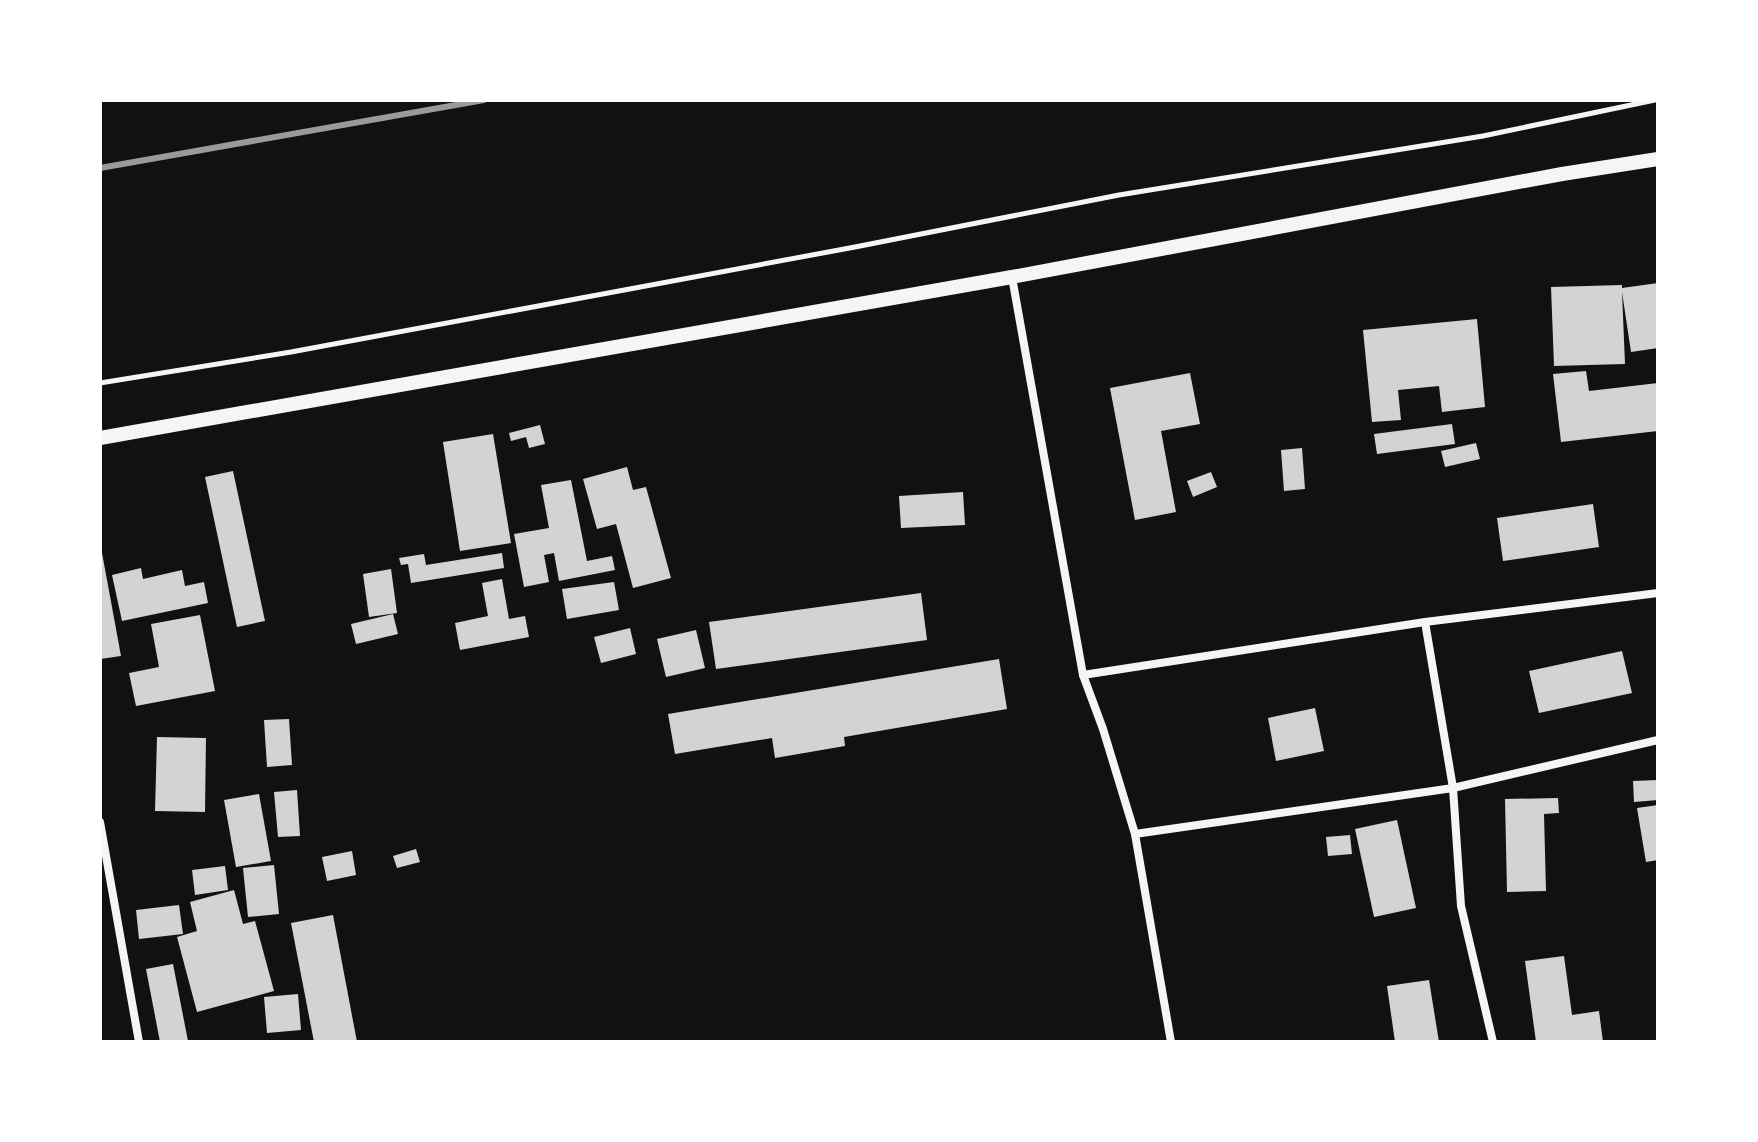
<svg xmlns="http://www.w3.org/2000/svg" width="1758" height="1142" viewBox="0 0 1758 1142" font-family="'Sofia Sans Condensed',sans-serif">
	<rect width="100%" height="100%" fill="#111"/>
	<g fill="#d3d3d3">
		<path d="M 1658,283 L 1658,348 L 1631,352 L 1622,292 L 1625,364 L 1554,366 L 1551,287 L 1622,285 L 1622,288 Z"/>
		<path d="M 1477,319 L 1485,407 L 1442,412 L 1439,386 L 1398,390 L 1401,420 L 1372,422 L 1363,330 Z"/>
		<path d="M 1586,371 L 1589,391 L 1658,383 L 1658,431 L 1561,442 L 1553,374 Z"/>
		<path d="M 1190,373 L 1200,424 L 1161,431 L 1176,512 L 1135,520 L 1110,388 Z"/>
		<path d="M 1452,424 L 1455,444 L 1377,454 L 1374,434 Z"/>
		<path d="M 540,425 L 545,444 L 529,448 L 526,437 L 511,441 L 509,433 Z"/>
		<path d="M 493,434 L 511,543 L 460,551 L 443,442 Z"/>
		<path d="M 1476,443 L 1480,459 L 1445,467 L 1441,451 Z"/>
		<path d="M 1302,448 L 1305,489 L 1284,491 L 1281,450 Z"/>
		<path d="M 627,467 L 633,490 L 646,487 L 671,578 L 633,588 L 616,524 L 597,529 L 583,479 Z"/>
		<path d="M 233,471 L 265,621 L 237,627 L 205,477 Z"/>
		<path d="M 1211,472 L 1217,487 L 1193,497 L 1187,481 Z"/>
		<path d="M 571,480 L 587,561 L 612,556 L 615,570 L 559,581 L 554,553 L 544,555 L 549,582 L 524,587 L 514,534 L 549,528 L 541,485 Z"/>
		<path d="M 963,492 L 965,525 L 901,528 L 899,496 Z"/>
		<path d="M 1593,504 L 1599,547 L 1503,561 L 1497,518 Z"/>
		<path d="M 100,542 L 121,656 L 100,659 Z"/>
		<path d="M 502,553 L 504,568 L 411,583 L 408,564 L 401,565 L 399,558 L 424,554 L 426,565 Z"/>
		<path d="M 141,568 L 143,579 L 182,570 L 185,586 L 204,582 L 208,603 L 122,621 L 112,575 Z"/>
		<path d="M 391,569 L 397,613 L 369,617 L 363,574 Z"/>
		<path d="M 502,579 L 509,619 L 525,616 L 529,637 L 460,650 L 455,623 L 488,616 L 482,583 Z"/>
		<path d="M 614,582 L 619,610 L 567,619 L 562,589 Z"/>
		<path d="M 921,593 L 927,640 L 716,669 L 709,622 Z"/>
		<path d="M 393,614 L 398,634 L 356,644 L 351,624 Z"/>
		<path d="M 200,615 L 215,691 L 136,706 L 129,673 L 159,667 L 151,624 Z"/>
		<path d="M 630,628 L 636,654 L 601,663 L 594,637 Z"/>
		<path d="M 696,630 L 705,668 L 666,677 L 657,639 Z"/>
		<path d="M 1622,651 L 1632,693 L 1539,713 L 1529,671 Z"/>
		<path d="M 999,659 L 1007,709 L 844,737 L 845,746 L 775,758 L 772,738 L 675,754 L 668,714 Z"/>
		<path d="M 1315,708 L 1324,751 L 1276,761 L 1268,718 Z"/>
		<path d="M 289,719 L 292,765 L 267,767 L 264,720 Z"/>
		<path d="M 157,737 L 206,738 L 205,812 L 155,811 Z"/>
		<path d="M 1658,780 L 1658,800 L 1634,802 L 1633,781 Z"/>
		<path d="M 297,790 L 300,836 L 278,837 L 274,792 Z"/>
		<path d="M 259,794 L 271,861 L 236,867 L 224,800 Z"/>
		<path d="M 1558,798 L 1559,813 L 1544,814 L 1546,891 L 1507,892 L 1505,799 Z"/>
		<path d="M 1658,805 L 1658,860 L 1646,862 L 1637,808 Z"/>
		<path d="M 1397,820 L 1416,908 L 1374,917 L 1355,829 Z"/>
		<path d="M 1350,835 L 1352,854 L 1328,856 L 1326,837 Z"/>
		<path d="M 416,849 L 420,862 L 397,868 L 393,856 Z"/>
		<path d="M 352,851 L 356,875 L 327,881 L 322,857 Z"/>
		<path d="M 274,865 L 279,914 L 248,917 L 243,868 Z"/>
		<path d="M 225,866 L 228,890 L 195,895 L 192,870 Z"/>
		<path d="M 234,890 L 243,924 L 255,921 L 274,991 L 197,1012 L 177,937 L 197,931 L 190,902 Z"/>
		<path d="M 179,905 L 183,934 L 139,939 L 136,910 Z"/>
		<path d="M 333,915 L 357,1042 L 314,1042 L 291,923 Z"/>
		<path d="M 1564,956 L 1572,1015 L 1599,1011 L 1603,1042 L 1536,1042 L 1525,961 Z"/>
		<path d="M 173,964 L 188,1041 L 160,1042 L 146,969 Z"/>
		<path d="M 1429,980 L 1439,1042 L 1395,1042 L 1387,986 Z"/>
		<path d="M 298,994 L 301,1030 L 267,1033 L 264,997 Z"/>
	</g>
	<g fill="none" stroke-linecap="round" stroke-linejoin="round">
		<path stroke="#f5f5f5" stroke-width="5" d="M 100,383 L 291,352 L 855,247 L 1119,195 L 1483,136 L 1655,100"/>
		<g stroke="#f5f5f5" stroke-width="8">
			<path d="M 1012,277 L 1083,675 L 1103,729 L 1135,834 L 1171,1042"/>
			<path d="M 1425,622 L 1453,788 L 1461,906 L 1493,1042"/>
			<path d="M 1083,675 L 1425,622 L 1658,593"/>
			<path d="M 100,822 L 139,1042"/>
			<path d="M 1135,834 L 1453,788 L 1658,740"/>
		</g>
		<path stroke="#f5f5f5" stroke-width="14" d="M 100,438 L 1012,277 L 1562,174 L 1658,159"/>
		<path stroke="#9a9a9a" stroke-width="6" d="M 100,168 L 484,100"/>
	</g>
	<rect width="1758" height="1142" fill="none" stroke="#ffffff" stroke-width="204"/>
</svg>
